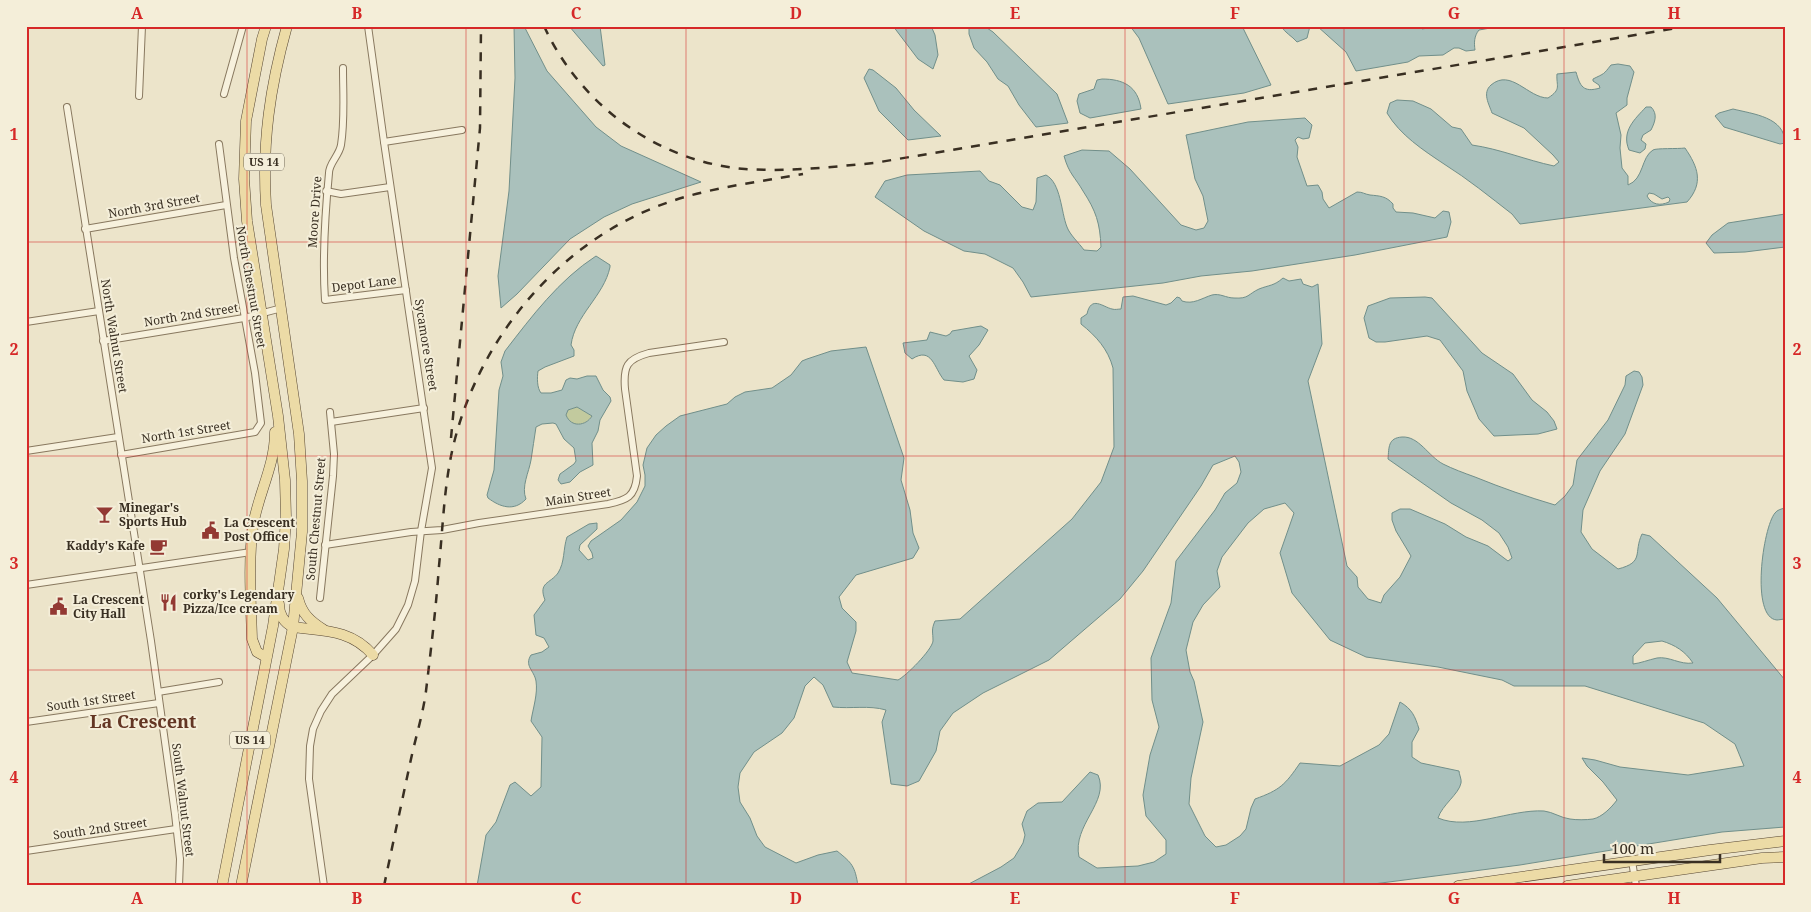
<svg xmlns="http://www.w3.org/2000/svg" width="1811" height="912" viewBox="0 0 1811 912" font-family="'Noto Serif',serif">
	<rect width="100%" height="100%" fill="#ece4ca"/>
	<path fill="#c2ca9e" d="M 577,407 L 592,416 C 585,426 571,428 566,415 L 568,410 Z"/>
	<g fill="#aac1bc" stroke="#718f8a" fill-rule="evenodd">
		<path d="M 514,26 L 524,26 L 547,71 L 596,127 L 621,146 L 701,182 L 632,204 L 604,217 L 570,239 L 517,294 L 501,308 L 498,276 L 509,191 L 515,78 Z"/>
		<path d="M 569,26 L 600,26 L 605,65 L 603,66 Z"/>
		<path d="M 893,26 L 931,26 L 935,35 L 938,55 L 933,69 L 918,59 Z"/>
		<path d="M 969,26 L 984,26 L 993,32 L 1057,94 L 1068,123 L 1036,127 L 1019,105 L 1008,86 L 998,79 L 987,62 L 974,48 L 969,34 Z"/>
		<path d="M 1130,26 L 1242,26 L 1271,85 L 1244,93 L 1168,104 L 1139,38 Z"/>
		<path d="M 1281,26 L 1310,26 L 1307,38 L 1297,42 C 1292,36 1285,33 1281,26 Z"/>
		<path d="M 1317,26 L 1419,26 L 1422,29 L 1440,26 L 1502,26 L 1479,30 C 1474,36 1474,43 1475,50 L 1466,51 L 1459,48 L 1454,48 L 1443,55 L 1419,56 L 1408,62 L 1356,71 L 1346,52 Z"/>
		<path d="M 1618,64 L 1630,66 L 1634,72 L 1627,98 L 1627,105 L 1616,113 L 1621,135 L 1620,148 L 1622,168 L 1628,176 L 1628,185 C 1644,179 1641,157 1653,150 C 1656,148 1678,149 1685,148 C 1698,167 1704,183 1687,202 L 1520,224 L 1512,214 C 1490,197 1468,179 1444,164 C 1423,150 1400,135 1387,113 L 1390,103 L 1397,100 L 1413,101 L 1431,109 L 1452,127 L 1461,129 L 1472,145 C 1500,149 1526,160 1554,166 L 1559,162 L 1553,155 L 1524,128 L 1492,113 C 1489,104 1482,93 1491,85 C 1511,68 1528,98 1548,98 C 1562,89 1556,86 1557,74 L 1576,72 C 1580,86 1583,93 1600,88 L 1599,85 L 1593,81 L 1593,79 C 1605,73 1603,75 1611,65 ZM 1649,193 L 1654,194 L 1662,199 L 1668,197 L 1670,199 L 1669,202 C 1660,206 1652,205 1647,196 Z"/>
		<path d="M 869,69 L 873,70 L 896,88 L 914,110 L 941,136 L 908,140 L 879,111 L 864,78 Z"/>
		<path d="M 1102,79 C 1123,79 1138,86 1141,109 L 1090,118 L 1080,113 L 1077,101 L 1079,94 L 1094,89 L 1097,80 Z"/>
		<path d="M 1646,107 L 1651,107 C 1658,114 1655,122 1651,130 L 1643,135 L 1641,140 L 1646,144 L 1645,149 L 1640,153 L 1629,150 C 1621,131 1635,119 1646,107 Z"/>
		<path d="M 1733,109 C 1753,114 1785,117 1785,143 L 1780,144 L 1724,127 L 1715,116 L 1719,113 Z"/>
		<path d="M 1305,118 L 1312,125 L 1309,138 L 1303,139 L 1298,137 L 1295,140 L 1298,147 L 1297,157 L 1307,186 L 1318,185 L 1322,192 L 1323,199 L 1329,208 L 1357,192 C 1363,192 1364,194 1370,195 C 1380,196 1386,196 1393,204 L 1393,208 L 1396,212 L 1413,213 L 1435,218 L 1443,211 L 1449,212 L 1451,222 L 1447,237 L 1355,255 L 1252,271 L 1201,276 L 1163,283 L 1031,297 L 1023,282 L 1013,268 L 985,254 L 964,251 L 924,231 L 875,197 L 885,181 L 907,175 L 980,171 L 989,181 L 1000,185 L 1022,207 L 1033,210 L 1036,202 L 1037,178 L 1046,175 C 1061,183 1061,212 1067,227 C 1070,235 1079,243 1084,250 L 1097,251 L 1101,247 C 1100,223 1096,211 1083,191 C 1075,177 1069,174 1064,156 L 1082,150 L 1109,151 L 1130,169 L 1181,225 L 1196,230 L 1204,228 L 1208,221 L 1203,196 L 1195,179 L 1186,135 L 1248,122 Z"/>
		<path d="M 1785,214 L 1785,247 L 1745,252 L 1714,253 L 1706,243 L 1712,235 L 1728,223 Z"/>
		<path d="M 596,256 L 610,265 L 610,267 C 604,296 575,315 571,345 L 574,350 L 574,356 L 545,367 L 538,371 C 537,378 537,388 541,393 L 551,393 L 562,390 L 566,380 L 570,378 L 577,379 L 587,376 L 596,376 L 603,390 L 610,397 L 611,401 L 600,420 L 598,431 L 592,443 L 593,465 L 580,472 L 570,482 L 561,484 L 558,480 L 560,474 L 574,464 L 576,461 L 574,448 L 564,439 L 556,424 L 553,423 L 542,424 L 536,427 C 534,438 533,449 531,460 C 529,472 521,487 526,499 C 514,512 500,507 488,498 L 487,495 L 494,470 L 499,390 L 503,376 L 501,362 L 505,351 C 532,316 559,280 596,256 ZM 577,407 L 592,416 C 586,426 571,428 566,415 L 568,410 Z"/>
		<path d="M 1283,278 L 1289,281 L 1301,279 L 1303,284 L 1312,287 L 1318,284 L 1322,344 L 1308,381 L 1347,566 L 1357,577 L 1358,587 L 1368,599 L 1381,603 L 1384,595 L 1400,577 L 1411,556 L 1396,531 L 1392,520 L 1392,513 L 1400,509 L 1410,509 L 1445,524 L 1466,537 L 1488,546 L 1508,561 L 1512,558 L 1508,547 L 1499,533 L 1482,520 L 1451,503 L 1388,459 C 1389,447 1388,438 1402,437 C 1419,436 1428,456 1443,464 C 1453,469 1464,473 1475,477 C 1502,488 1528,497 1555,505 L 1565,496 L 1573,485 L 1577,460 L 1608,420 L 1625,385 L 1626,376 L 1634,371 L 1639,372 L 1642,377 L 1643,385 L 1625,434 L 1600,471 L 1583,510 L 1581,532 L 1592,549 L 1618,569 C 1645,562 1633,553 1642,534 L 1650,536 L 1717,598 L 1785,680 L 1785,827 L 1722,832 L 1520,865 L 1358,886 L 965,886 L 1001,867 L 1014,858 L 1023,843 L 1025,835 L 1022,824 L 1027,811 L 1038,803 L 1062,802 L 1090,772 L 1098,775 C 1110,802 1072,825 1079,857 L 1097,868 L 1138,866 L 1154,862 L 1166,854 L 1166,840 L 1146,816 L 1143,795 L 1150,755 L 1159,727 L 1152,700 L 1151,658 L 1171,603 L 1176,561 L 1215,510 L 1225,493 L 1237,483 L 1241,472 L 1239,462 L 1235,456 L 1213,465 L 1201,486 L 1143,571 L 1120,599 L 1049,660 L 983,693 L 953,713 L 940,731 L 936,751 L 919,781 L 907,786 L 891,784 L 882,722 L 886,710 C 869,705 851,709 833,707 L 823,685 L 814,677 L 805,686 L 794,718 L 782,733 L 754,752 L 740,773 L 738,787 L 740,802 L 750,818 L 757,836 L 765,847 L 796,863 L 818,855 L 837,851 C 852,863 855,866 858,886 L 477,886 L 486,835 L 496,822 L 510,785 L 515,782 L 531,796 L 541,787 L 542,737 L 531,721 C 533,708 538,694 536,681 C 534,670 524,666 531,655 L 542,652 L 549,647 L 544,638 L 536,635 L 534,615 L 545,600 C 538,582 550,584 558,573 C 565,562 563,549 567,537 L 589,524 L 597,523 L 597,529 L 580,545 L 579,550 L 588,560 L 593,558 L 592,553 L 588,546 L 591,541 L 621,520 L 637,502 L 645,486 L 645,475 L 643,465 L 647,448 L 656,435 L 666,426 L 680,416 L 727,404 L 735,397 L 745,392 L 772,388 L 791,375 L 802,361 L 807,359 L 831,351 L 866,347 L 904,458 L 901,480 L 910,510 L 913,533 L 919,548 L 913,558 L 856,575 L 839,597 L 842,608 L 856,622 L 856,631 L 847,662 L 852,673 L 898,680 C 906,676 932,650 933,641 C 933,632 931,630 935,621 L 960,619 L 1072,519 L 1101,482 L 1114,447 L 1113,368 C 1108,349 1096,336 1081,324 L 1081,318 L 1087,314 C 1091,295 1103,307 1112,309 C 1115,310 1118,309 1121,309 L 1123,297 L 1133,296 L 1166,305 L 1171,303 L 1177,297 L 1180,298 L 1182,301 C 1193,305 1202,298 1212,295 C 1220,293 1226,298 1234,298 C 1249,299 1248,294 1259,289 C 1269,285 1274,286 1283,278 ZM 1285,503 L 1294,513 L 1280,553 L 1292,593 L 1330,640 L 1366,657 L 1438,667 L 1502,680 L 1514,686 L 1585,686 L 1704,723 L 1735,744 L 1744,766 L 1688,775 L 1620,767 L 1595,760 L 1582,758 L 1587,766 L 1603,782 L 1617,800 C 1611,808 1602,817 1593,819 C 1586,820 1576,820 1570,819 C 1561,818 1553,812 1544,811 C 1510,809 1469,831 1438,818 C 1442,805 1459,794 1461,783 C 1462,780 1459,774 1459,771 L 1421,763 L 1412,757 L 1412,742 L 1419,729 C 1415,716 1412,709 1400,702 L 1389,734 L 1379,745 L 1340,766 L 1300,763 C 1285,785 1280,790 1255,799 L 1251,808 L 1246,829 L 1240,836 L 1226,845 L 1216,847 L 1205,836 L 1189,804 L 1191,778 L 1203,722 L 1194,681 L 1190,672 L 1186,650 L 1193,622 L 1203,605 L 1220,587 L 1217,571 L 1222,557 L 1248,523 L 1264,509 ZM 1662,641 C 1675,645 1685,651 1693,663 C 1680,665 1669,656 1657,658 C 1648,660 1641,663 1633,664 L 1633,656 L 1645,643 Z"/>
		<path d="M 1425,297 L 1432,298 L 1482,353 L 1513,374 L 1532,400 L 1547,412 L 1554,421 L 1557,429 L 1538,434 L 1494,436 L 1479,419 L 1467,391 L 1463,371 L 1440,340 L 1427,336 L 1385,342 L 1376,342 L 1369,338 L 1364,318 L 1368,306 L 1390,298 Z"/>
		<path d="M 981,326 L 988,330 L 979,345 L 969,356 L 977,370 L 974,379 L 963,382 L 944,380 C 934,368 932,346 912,359 L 905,353 L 903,343 L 927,340 L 930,332 L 946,336 L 950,334 L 952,331 Z"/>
		<path d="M 1785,508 L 1785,619 C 1784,619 1778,620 1777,620 C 1750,618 1763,527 1775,513 C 1777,510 1781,509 1785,508 Z"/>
	</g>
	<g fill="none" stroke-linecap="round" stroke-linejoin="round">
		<defs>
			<g id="street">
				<path d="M 343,68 C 343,94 345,120 341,145 C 339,156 329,163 329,173 C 325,215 322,257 325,300 L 406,290"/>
				<path d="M 224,94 L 243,26"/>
				<path d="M 139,96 L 142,26"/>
				<path d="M 67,107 L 151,641 L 175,814 L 180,859 L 179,886"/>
				<path d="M 384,142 L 462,130"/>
				<path d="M 326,191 L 341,194 L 390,187"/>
				<path d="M 85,229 L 226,205"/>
				<path d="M 26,322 L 99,311"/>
				<path d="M 103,341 L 244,318 L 282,308"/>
				<path d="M 331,422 L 424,408"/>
				<path d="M 26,451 L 118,437"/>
				<path d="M 121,455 L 255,432 L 261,423 L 255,373 L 234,258 L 219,144"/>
				<path d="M 325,545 L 411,532 L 442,530 L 479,523 L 608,504 C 627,500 635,497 637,476 L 625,389 C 623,366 627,359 649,353 L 724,342"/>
				<path d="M 26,585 L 251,552"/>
				<path d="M 320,598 L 333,476 L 334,454 L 330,412"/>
				<path d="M 158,692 L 219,682"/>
				<path d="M 26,722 L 159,703"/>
				<path d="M 26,851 L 176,829"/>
				<path d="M 1632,861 L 1636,886"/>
				<path d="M 324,886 L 309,779 L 310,746 L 313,729 L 321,711 L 332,694 L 373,655 L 396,629 L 408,605 L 415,581 L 421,531 L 432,468 L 384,142 L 368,26"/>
			</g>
			<g id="primary">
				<path d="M 298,598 C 302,614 310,621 324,630"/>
				<path d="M 279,604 C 279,614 283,622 293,627 C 323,631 351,629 373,655"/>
				<path d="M 266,657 L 257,652 L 252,639 C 251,604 248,561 253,526 C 258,494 275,466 275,432"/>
				<path d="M 222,886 L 273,626 L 284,549 L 286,517 L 285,480 L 278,416 L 247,221 L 244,179 L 246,121 L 262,39 L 266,26"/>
				<path d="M 241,886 L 293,627 L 302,532 L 302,481 L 299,434 L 266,205 C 262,142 270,87 287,26"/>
				<path d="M 1458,886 L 1710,850 L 1785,841"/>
				<path d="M 1567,886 L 1762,858 L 1785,857"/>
			</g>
		</defs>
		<use href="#street" stroke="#88785f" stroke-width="8"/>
		<use href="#primary" stroke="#564633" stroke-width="11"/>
		<use href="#street" stroke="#f7f1dd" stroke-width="6"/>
		<use href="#primary" stroke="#ecdba6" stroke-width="10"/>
		<g stroke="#392f22" stroke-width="2.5" stroke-dasharray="9 9" stroke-linecap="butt">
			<path d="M 544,26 C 580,105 658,162 745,169 C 788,172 831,167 874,163 L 1689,26"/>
			<path d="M 451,438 L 480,128 L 481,26"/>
			<path d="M 384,886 C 393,843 402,801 411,759 C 416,736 423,714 426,691 C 431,649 436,608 439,566 C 443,526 444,486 453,447 C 479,336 563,237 672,201 C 714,187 759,182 803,174"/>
		</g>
	</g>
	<path fill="none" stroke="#d62828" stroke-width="1" stroke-opacity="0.55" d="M 247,26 L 247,886M 466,26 L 466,886M 686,26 L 686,886M 906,26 L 906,886M 1125,26 L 1125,886M 1344,26 L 1344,886M 1564,26 L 1564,886M 26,242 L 1785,242M 26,456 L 1785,456M 26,670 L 1785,670"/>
	<defs>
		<symbol id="bar-bare" viewBox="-9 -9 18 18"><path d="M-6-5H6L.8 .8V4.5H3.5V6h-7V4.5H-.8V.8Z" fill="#933933" stroke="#f4eed9" stroke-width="2.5" paint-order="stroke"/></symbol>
		<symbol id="civic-bare" viewBox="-9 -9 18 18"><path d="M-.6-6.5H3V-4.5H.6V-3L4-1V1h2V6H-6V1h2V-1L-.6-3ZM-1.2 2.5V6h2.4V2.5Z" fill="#933933" stroke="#f4eed9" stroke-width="2.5" paint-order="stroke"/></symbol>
		<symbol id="cafe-bare" viewBox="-9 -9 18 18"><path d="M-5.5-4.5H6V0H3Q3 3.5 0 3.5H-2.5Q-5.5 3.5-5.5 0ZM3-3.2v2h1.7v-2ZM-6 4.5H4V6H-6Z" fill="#933933" stroke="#f4eed9" stroke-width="2.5" paint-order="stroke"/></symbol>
		<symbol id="restaurant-bare" viewBox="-9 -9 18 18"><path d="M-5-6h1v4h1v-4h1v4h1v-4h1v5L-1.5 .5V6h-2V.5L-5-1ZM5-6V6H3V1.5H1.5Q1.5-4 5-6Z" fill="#933933" stroke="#f4eed9" stroke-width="2.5" paint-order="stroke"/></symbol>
	</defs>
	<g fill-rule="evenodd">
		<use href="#bar-bare" x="92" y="502" width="25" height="25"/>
		<use href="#civic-bare" x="198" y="518" width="25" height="25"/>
		<use href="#cafe-bare" x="146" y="534" width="25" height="25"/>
		<use href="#restaurant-bare" x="156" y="590" width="25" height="25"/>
		<use href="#civic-bare" x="46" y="594" width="25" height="25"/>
	</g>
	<g text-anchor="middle" stroke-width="4" stroke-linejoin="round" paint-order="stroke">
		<g fill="#f4eed9" stroke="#716859" stroke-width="1">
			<rect x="244" y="153.5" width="40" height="17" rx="4"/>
			<rect x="230" y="731.5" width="40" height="17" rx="4"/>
		</g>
		<g font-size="11" font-weight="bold" fill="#392f22">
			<text x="264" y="166">US 14</text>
			<text x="250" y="744">US 14</text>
		</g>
		<g font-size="12" fill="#392f22" stroke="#f4eed9">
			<text transform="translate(154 206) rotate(-10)" y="4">North 3rd Street</text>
			<text transform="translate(315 212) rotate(-86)" y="4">Moore Drive</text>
			<text transform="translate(364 284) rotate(-7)" y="4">Depot Lane</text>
			<text transform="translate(251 287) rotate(80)" y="4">North Chestnut Street</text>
			<text transform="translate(191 315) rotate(-9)" y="4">North 2nd Street</text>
			<text transform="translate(114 336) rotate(81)" y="4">North Walnut Street</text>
			<text transform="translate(426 345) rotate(81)" y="4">Sycamore Street</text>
			<text transform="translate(186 432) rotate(-9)" y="4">North 1st Street</text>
			<text transform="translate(578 497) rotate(-9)" y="4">Main Street</text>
			<text transform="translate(316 519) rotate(-85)" y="4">South Chestnut Street</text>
			<text transform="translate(91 701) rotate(-8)" y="4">South 1st Street</text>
			<text transform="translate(183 800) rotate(83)" y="4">South Walnut Street</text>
			<text transform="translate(100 829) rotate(-8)" y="4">South 2nd Street</text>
		</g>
		<g font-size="12" font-weight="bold" fill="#392f22" stroke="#f4eed9" text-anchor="start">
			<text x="119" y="512">Minegar's<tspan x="119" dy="14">Sports Hub</tspan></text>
			<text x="224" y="527">La Crescent<tspan x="224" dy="14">Post Office</tspan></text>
			<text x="145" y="550" text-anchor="end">Kaddy's Kafe</text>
			<text x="183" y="599">corky's Legendary<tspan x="183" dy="14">Pizza/Ice cream</tspan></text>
			<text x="73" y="604">La Crescent<tspan x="73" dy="14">City Hall</tspan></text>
		</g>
		<g font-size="18" font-weight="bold" fill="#633624" stroke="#f4eed9">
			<text x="143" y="728">La Crescent</text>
		</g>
	</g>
	<rect width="1811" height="912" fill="none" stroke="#f4eed9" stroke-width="55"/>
	<path d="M1604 854v8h116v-8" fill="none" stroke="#392f22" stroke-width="2.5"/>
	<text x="1611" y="854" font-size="15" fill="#392f22" stroke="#f4eed9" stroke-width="4" paint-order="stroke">100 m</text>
	<rect x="28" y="28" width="1756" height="856" fill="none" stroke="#d62828" stroke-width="2"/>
	<g font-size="16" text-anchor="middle" font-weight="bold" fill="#d62828">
		<text x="137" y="19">A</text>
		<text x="357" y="19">B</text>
		<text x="576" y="19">C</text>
		<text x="796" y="19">D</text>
		<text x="1015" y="19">E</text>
		<text x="1235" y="19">F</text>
		<text x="1454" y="19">G</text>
		<text x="1674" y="19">H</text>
		<text x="14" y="140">1</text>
		<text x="1797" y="140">1</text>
		<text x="14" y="355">2</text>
		<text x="1797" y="355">2</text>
		<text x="14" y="569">3</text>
		<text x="1797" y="569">3</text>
		<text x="14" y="783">4</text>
		<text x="1797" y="783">4</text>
		<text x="137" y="904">A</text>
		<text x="357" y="904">B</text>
		<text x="576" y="904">C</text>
		<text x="796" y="904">D</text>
		<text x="1015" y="904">E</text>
		<text x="1235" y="904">F</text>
		<text x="1454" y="904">G</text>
		<text x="1674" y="904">H</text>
	</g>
</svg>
